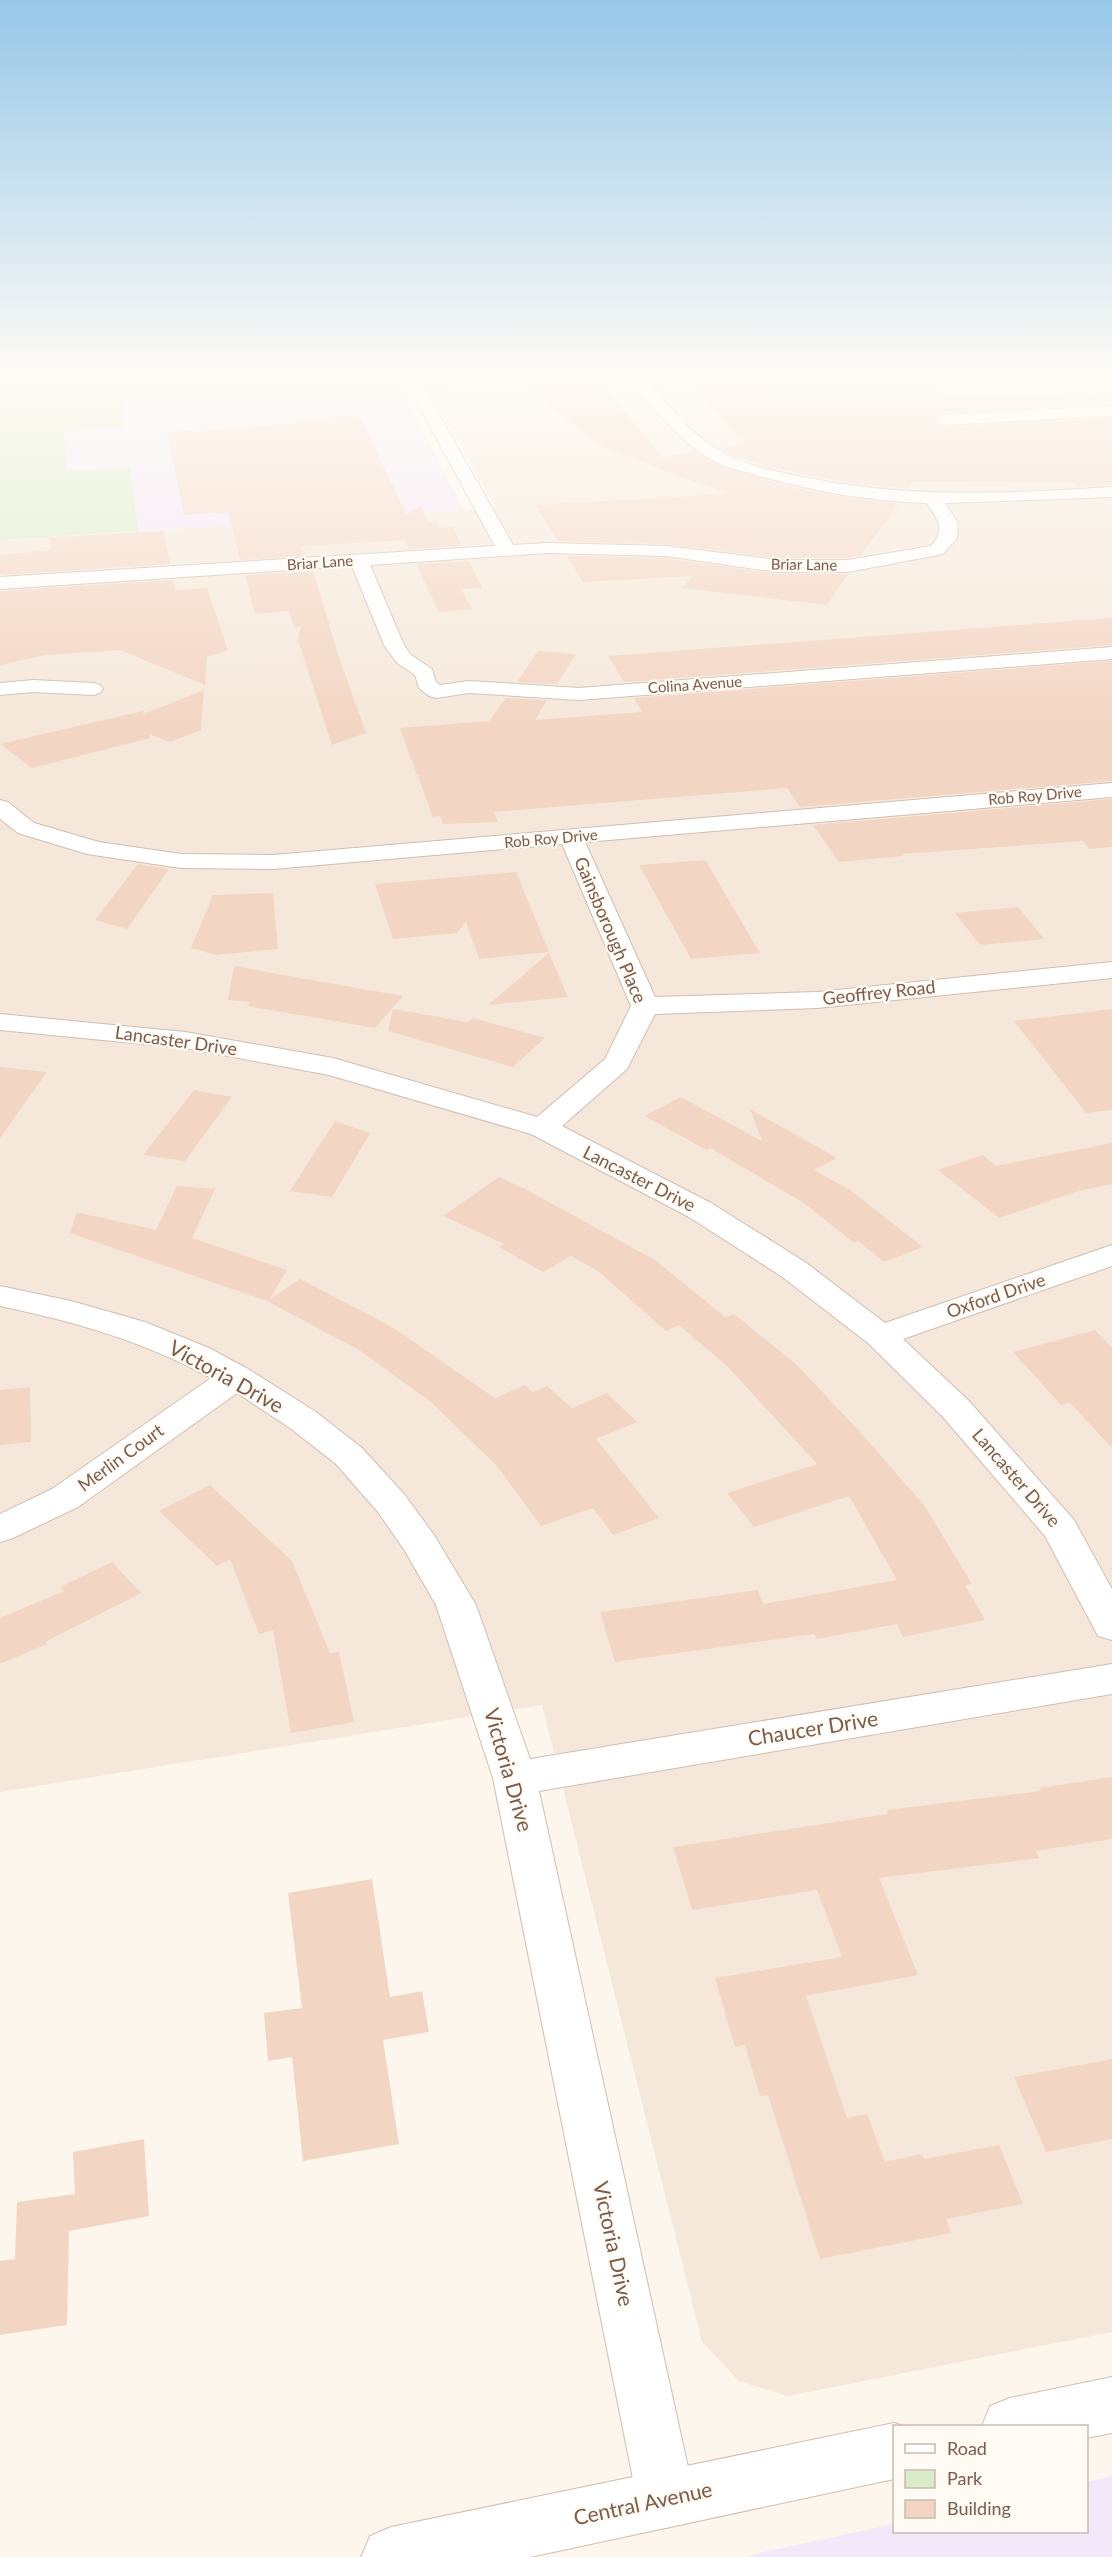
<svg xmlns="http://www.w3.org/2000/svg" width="1112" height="2557" viewBox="0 0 1112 2557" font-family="Lato,sans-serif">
	<rect width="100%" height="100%" fill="#fdf6ec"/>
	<path fill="#f5e8da" d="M 418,371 L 1112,371 L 1112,2332 L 788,2396 L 739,2381 L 702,2342 L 542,1705 L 0,1792 L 0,540 L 496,508 Z"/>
	<g fill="#f3e8fa">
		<path d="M 118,371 L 393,371 L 463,510 L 138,531 L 130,467 L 67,471 L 64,431 L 125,427 Z"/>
		<path d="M 1112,2476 L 1112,2557 L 751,2557 L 750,2555 L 894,2524 L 894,2532 L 1086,2532 L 1087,2482 Z"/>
	</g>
	<path fill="#d8ecc9" d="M 25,371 L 118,371 L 125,427 L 64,431 L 67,470 L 130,467 L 138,531 L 0,540 L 0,372 Z"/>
	<g fill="#f3d5c3">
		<path d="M 785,371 L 912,371 L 938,392 L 943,391 L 953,398 L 1088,391 L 1107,404 L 943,413 L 933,421 L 943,427 L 1112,418 L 1112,485 L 1078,487 L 1073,483 L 913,481 L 908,489 L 834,480 L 766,466 L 738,457 L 719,447 L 745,443 L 683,377 Z"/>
		<path d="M 599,381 L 663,457 L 695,451 L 726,468 L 782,485 L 843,497 L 898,504 L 861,555 L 848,558 L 777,558 L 666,544 L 558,541 L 535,505 L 727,494 L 605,448 L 522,385 Z"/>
		<path d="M 360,417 L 406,514 L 421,506 L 428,522 L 436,521 L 439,528 L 453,527 L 462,546 L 409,549 L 405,540 L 301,546 L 304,556 L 240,560 L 228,512 L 184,515 L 167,432 L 296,425 L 294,420 Z"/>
		<path d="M 163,531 L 170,564 L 0,575 L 0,555 L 51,550 L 50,538 Z"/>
		<path d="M 567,556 L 666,558 L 777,574 L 848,574 L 827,605 L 682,588 L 693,576 L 583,582 Z"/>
		<path d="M 469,561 L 482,588 L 461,589 L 472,609 L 439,612 L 416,564 Z"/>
		<path d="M 309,571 L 310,573 L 313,571 L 339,657 L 366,733 L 332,745 L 298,640 L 301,626 L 295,628 L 288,611 L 255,614 L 245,575 Z"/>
		<path d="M 173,580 L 175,590 L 207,588 L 228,650 L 207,657 L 205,685 L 120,650 L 47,655 L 0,665 L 0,591 Z"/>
		<path d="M 1112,618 L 1112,645 L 624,682 L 608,656 Z"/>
		<path d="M 538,651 L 576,654 L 557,684 L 517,682 Z"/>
		<path d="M 1112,661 L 1112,781 L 800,807 L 787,788 L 494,812 L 498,822 L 443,824 L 440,816 L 433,817 L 418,776 L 420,776 L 417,775 L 400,728 L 489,721 L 506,698 L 547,700 L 535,720 L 642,712 L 634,698 Z"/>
		<path d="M 204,690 L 201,730 L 170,742 L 149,734 L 150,738 L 32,768 L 0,744 L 143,711 L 144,714 Z"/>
		<path d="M 1112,799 L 1112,847 L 1089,849 L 1083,841 L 1069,842 L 902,854 L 904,856 L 839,862 L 813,825 Z"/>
		<path d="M 705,860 L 760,953 L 691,959 L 639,865 Z"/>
		<path d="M 138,864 L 169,869 L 127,929 L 95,920 Z"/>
		<path d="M 516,872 L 549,952 L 479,959 L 466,922 L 457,933 L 393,939 L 375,884 Z"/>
		<path d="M 273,893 L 278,949 L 216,955 L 191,948 L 213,895 Z"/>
		<path d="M 1018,907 L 1044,939 L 980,945 L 955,913 Z"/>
		<path d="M 549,953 L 568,997 L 488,1005 Z"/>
		<path d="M 234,966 L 294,977 L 403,996 L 375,1028 L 247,1006 L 250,1002 L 228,1000 Z"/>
		<path d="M 393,1009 L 467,1022 L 473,1018 L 545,1038 L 513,1067 L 388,1031 Z"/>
		<path d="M 1112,1009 L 1112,1110 L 1086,1113 L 1014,1021 Z"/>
		<path d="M 0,1067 L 47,1072 L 0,1138 Z"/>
		<path d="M 194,1090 L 232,1097 L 185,1161 L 143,1155 Z"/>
		<path d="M 681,1097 L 762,1141 L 750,1109 L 837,1158 L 814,1170 L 850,1190 L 923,1247 L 884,1262 L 858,1241 L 854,1243 L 804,1203 L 710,1148 L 707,1150 L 644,1116 Z"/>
		<path d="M 335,1121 L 370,1133 L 332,1197 L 290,1191 Z"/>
		<path d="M 1112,1143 L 1112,1184 L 1079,1191 L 999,1218 L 938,1170 L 983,1155 L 996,1166 Z"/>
		<path d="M 499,1177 L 525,1189 L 655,1260 L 725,1317 L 734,1314 L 797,1365 L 862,1434 L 924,1505 L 972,1584 L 965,1585 L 985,1620 L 903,1637 L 897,1624 L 817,1639 L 814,1634 L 615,1662 L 600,1612 L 758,1590 L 763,1604 L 897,1580 L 849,1496 L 754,1527 L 727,1493 L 817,1464 L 728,1367 L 679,1325 L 666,1331 L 598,1271 L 571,1256 L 543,1272 L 499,1247 L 504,1244 L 443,1216 Z"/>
		<path d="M 177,1186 L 215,1189 L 192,1238 L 287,1270 L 269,1300 L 300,1279 L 392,1327 L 495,1398 L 525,1385 L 533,1392 L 547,1386 L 572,1408 L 607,1393 L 637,1422 L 596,1439 L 659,1518 L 613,1535 L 593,1508 L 541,1526 L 497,1466 L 431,1402 L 359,1350 L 267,1301 L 70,1233 L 77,1212 L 156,1230 Z"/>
		<path d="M 1095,1330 L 1112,1348 L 1112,1448 L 1070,1403 L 1061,1405 L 1013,1352 Z"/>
		<path d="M 30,1387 L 31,1442 L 0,1445 L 0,1390 Z"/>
		<path d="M 210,1485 L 292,1561 L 330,1653 L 339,1652 L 354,1722 L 291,1733 L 273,1630 L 259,1634 L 230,1559 L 217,1566 L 159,1511 Z"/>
		<path d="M 112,1562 L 141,1593 L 45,1642 L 47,1644 L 0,1664 L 0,1618 L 64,1591 L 60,1587 Z"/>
		<path d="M 1112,1777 L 1112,1839 L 1036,1851 L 1039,1858 L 879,1878 L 918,1975 L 806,1996 L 847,2118 L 867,2114 L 885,2162 L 922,2154 L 924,2159 L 999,2145 L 1023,2204 L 946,2219 L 951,2233 L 820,2259 L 768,2095 L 760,2096 L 745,2045 L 735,2047 L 715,1978 L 842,1957 L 817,1890 L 692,1910 L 673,1847 L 888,1814 L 887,1810 L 1041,1791 L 1040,1788 Z"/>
		<path d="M 372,1879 L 390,1997 L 422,1991 L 429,2032 L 383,2040 L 399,2144 L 303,2161 L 292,2057 L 268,2061 L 264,2013 L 302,2008 L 288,1893 Z"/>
		<path d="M 1112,2059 L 1112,2139 L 1046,2152 L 1014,2077 Z"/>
		<path d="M 144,2139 L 149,2216 L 69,2231 L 67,2325 L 0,2335 L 0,2261 L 15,2259 L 17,2202 L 75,2194 L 73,2152 Z"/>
	</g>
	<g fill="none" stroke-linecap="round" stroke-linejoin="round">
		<defs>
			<g id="minor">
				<path d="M 400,371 L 414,371 L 417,376 L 515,371 L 594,371 L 587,375 L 422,385 L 513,545 L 548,543 L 666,546 L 777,560 L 848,560 L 931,546 C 946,530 938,518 926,503 C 871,501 816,492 763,477 C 744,472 724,467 707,457 C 680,440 642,398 625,371 L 640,371 C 664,399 687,432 720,451 C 742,464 769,470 794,475 C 899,499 1005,494 1112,487 L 1112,497 L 945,503 L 958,523 L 957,538 L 943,554 L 848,572 L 777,572 L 666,556 L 548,553 L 370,565 L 404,645 L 411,655 L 432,669 L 436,682 L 440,685 L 469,681 L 579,688 L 1112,647 L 1112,659 L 579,700 L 469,693 L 436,698 L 429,696 L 419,688 L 415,675 L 397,663 L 384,645 L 352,566 L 0,589 L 0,577 L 495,546 Z"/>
				<path d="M 1089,371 L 1106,371 L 1112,375 L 1112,385 Z"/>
				<path d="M 1112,406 L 1112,416 L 943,425 L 935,420 L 943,415 Z"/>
				<path d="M 33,680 L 93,683 L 100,685 L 103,689 L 100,693 L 93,695 L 33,692 L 0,695 L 0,683 Z"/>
				<path d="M 1112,783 L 1112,797 L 585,842 L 655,997 L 817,992 L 1112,962 L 1112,978 L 817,1008 L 655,1014 L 627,1069 L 562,1126 L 711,1203 L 805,1262 L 885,1323 L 1112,1245 L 1112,1266 L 903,1339 L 969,1401 L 1074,1520 L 1112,1589 L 1112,1640 L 1098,1636 L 1045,1536 L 943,1417 L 868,1343 L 781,1276 L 689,1217 L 531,1134 L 329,1075 L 185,1048 L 0,1030 L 0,1014 L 185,1032 L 333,1058 L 537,1117 L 605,1059 L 631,1006 L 562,844 L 273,869 L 181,868 L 87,854 L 18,833 L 0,819 L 0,800 L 8,802 L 34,823 L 99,842 L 181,854 L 273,855 Z"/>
				<path d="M 0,1286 L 71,1301 L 145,1322 L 209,1348 L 248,1369 L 316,1412 L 362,1448 L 404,1494 L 434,1535 L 476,1605 L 530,1759 L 1112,1664 L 1112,1694 L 539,1791 L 695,2499 L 686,2519 L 666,2528 L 646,2519 L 637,2499 L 493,1778 L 436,1605 L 405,1551 L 378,1512 L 336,1464 L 290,1428 L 237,1393 L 78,1507 L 13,1538 L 0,1542 L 0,1514 L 52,1489 L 211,1378 C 143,1341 76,1322 0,1306 Z"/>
			</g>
			<g id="tertiary">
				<path d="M 1112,2377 L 1112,2433 L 1086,2438 L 1086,2426 L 982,2426 L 990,2406 L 1010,2398 Z"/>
				<path d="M 894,2423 L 904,2426 L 894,2426 L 894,2479 L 530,2557 L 361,2557 L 370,2536 L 391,2527 Z"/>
			</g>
		</defs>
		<use href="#minor" stroke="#d1beb0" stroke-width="2"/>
		<use href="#tertiary" stroke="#d1beb0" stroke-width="2"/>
		<use href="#minor" fill="#fff" fill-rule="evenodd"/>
		<use href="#tertiary" fill="#fff" fill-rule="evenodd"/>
	</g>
	<linearGradient id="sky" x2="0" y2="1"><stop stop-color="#97c7e8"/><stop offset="0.51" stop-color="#fefbf6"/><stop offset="1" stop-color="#fefbf6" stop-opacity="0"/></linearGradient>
	<rect width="1112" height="729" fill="url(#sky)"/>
	<g text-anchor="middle" stroke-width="4.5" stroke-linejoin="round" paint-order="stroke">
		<g font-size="15" fill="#7a5c4d" stroke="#fffaf3">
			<text transform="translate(320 563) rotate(-4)" y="5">Briar Lane</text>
			<text transform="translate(804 565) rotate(1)" y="5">Briar Lane</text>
			<text transform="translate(695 685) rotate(-4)" y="5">Colina Avenue</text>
			<text transform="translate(1035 796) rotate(-5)" y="5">Rob Roy Drive</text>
			<text transform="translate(551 839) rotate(-5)" y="5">Rob Roy Drive</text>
		</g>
		<g font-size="18" fill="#7a5c4d" stroke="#fffaf3">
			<text transform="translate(610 930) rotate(67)" y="6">Gainsborough Place</text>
			<text transform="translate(879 993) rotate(-6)" y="6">Geoffrey Road</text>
			<text transform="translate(176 1041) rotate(8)" y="6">Lancaster Drive</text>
			<text transform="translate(639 1179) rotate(27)" y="6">Lancaster Drive</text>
			<text transform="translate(996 1296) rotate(-19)" y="6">Oxford Drive</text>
			<text transform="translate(121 1458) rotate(-36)" y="6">Merlin Court</text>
			<text transform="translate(1016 1478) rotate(49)" y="6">Lancaster Drive</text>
		</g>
		<g font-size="21" fill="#7a5c4d" stroke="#fffaf3">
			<text transform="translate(226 1377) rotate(29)" y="7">Victoria Drive</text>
			<text transform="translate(813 1729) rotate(-9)" y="7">Chaucer Drive</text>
			<text transform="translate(508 1770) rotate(74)" y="7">Victoria Drive</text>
			<text transform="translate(613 2244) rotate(78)" y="7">Victoria Drive</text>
			<text transform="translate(643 2504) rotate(-12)" y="7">Central Avenue</text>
		</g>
	</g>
	<rect x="893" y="2425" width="195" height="108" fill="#fffaf3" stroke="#cabbb1" stroke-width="1.5"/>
	<rect x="905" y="2444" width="30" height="9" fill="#ffffff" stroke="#cabbb1" stroke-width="1.5"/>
	<text x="947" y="2455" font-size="18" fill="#7a5c4d">Road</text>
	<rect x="905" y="2470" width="30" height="18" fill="#d8ecc9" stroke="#cabbb1" stroke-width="1.5"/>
	<text x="947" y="2485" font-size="18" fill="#7a5c4d">Park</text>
	<rect x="905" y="2500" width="30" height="18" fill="#f3d5c3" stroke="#cabbb1" stroke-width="1.5"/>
	<text x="947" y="2515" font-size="18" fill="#7a5c4d">Building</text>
</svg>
